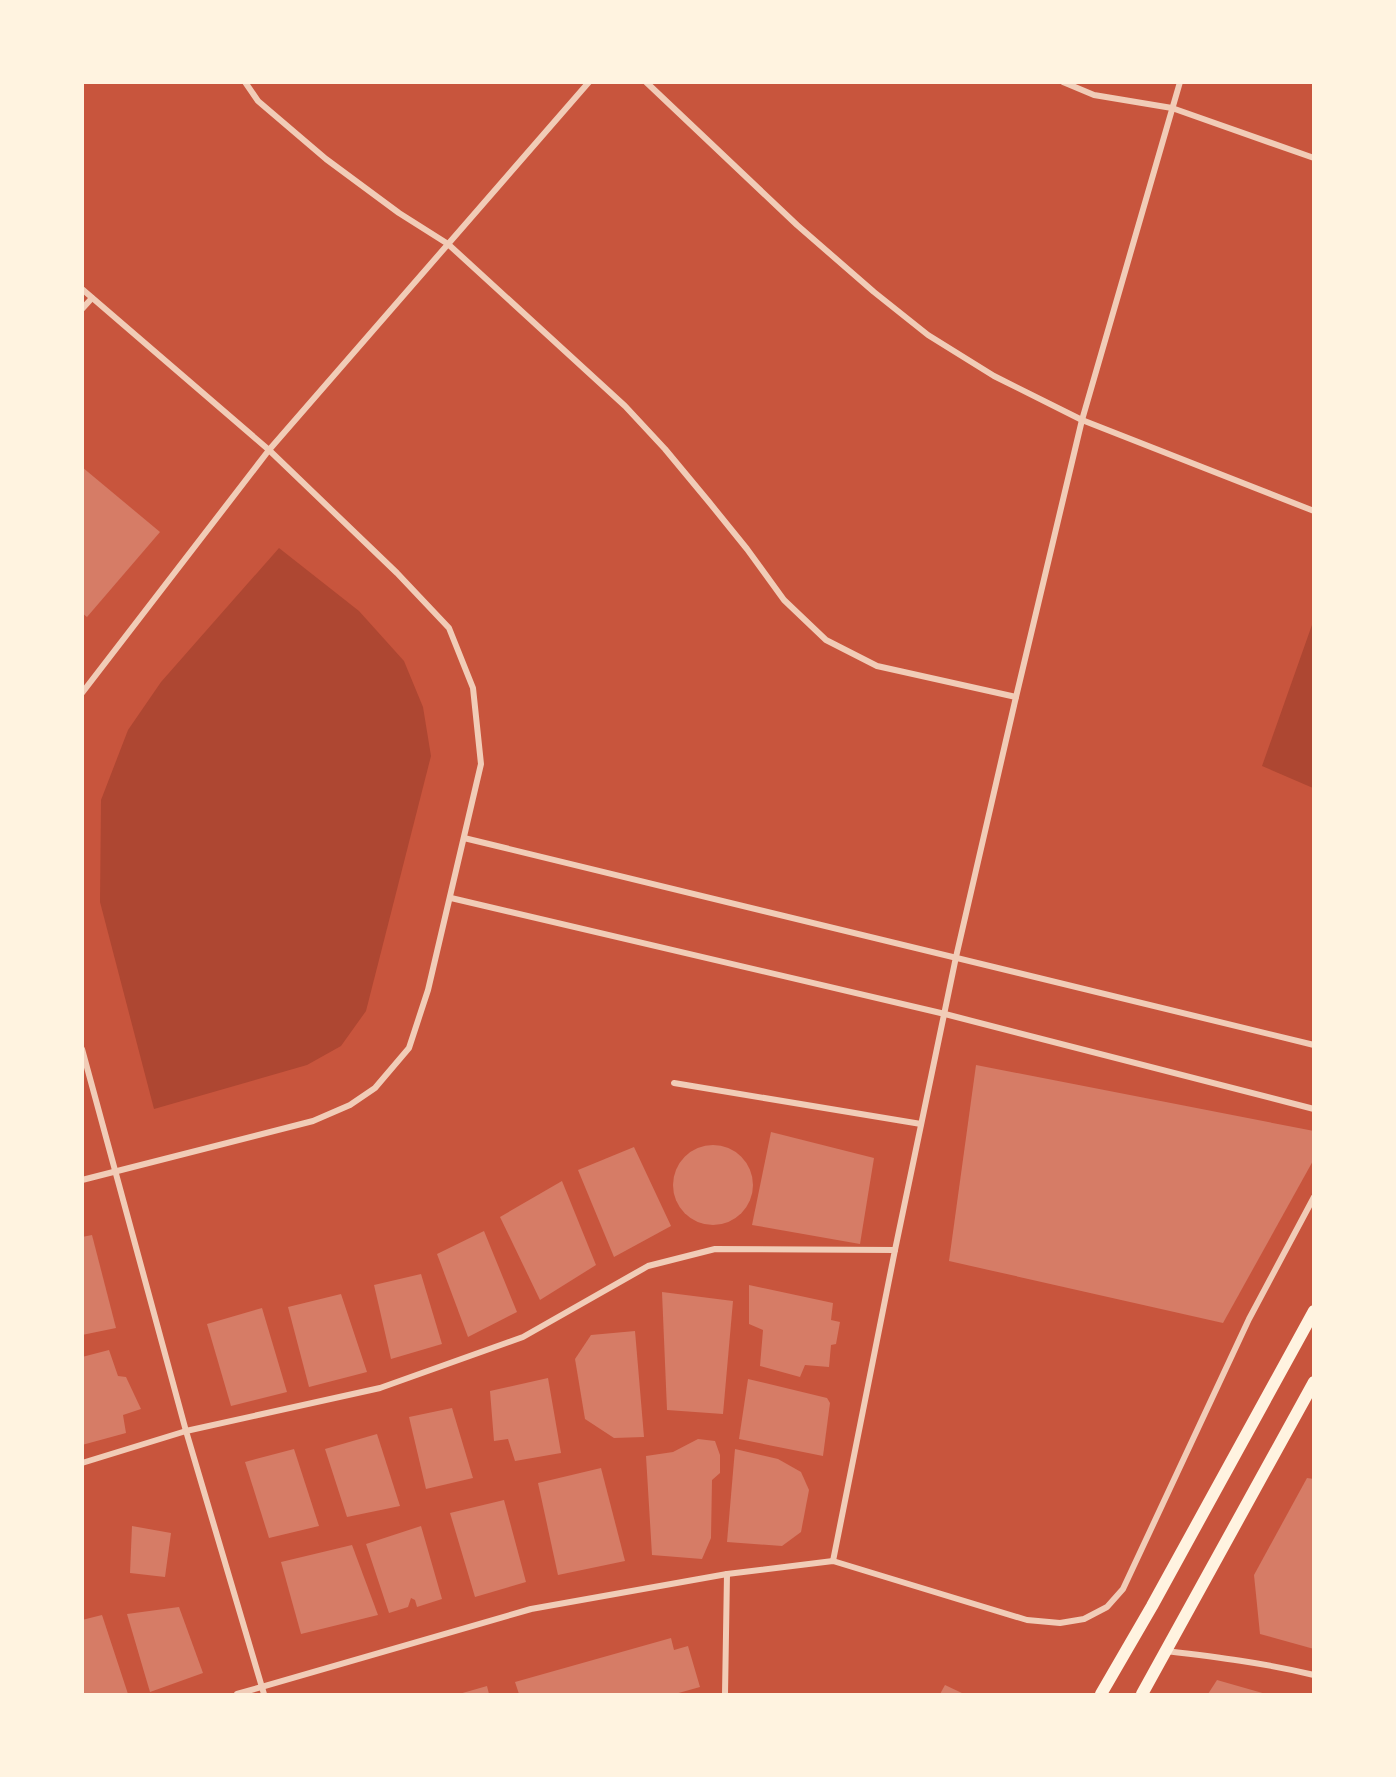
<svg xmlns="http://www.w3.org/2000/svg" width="1396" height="1777" viewBox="0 0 1396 1777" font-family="Lato,sans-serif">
	<rect width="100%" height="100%" fill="#c8553d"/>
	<g fill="#ae4732">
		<path d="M 279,548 L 359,611 L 404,661 L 423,707 L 431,756 L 366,1011 L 341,1046 L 307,1065 L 154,1109 L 100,902 L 101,800 L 128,730 L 161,682 Z"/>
		<path d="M 1313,622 L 1313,788 L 1262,766 Z"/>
	</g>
	<g fill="#d67c66">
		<path d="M 82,467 L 160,532 L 87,617 L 82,613 Z"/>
		<path d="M 976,1065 L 1314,1131 L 1314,1159 L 1223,1323 L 949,1261 Z"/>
		<path d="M 771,1132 L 874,1158 L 860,1244 L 752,1225 Z"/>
		<circle cx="713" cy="1185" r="40"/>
		<path d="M 634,1147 L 671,1226 L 614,1257 L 578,1170 Z"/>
		<path d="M 562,1181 L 596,1265 L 540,1300 L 500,1217 Z"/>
		<path d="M 484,1231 L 517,1312 L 468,1337 L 437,1254 Z"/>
		<path d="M 92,1235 L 116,1328 L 82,1335 L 82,1237 Z"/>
		<path d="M 421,1274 L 442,1344 L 391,1359 L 374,1285 Z"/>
		<path d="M 749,1285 L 833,1303 L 831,1320 L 840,1322 L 836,1344 L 831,1345 L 829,1367 L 805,1365 L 800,1377 L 760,1366 L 763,1330 L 749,1324 Z"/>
		<path d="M 662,1292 L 733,1301 L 723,1414 L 667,1410 Z"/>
		<path d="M 341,1294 L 367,1372 L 309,1387 L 288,1307 Z"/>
		<path d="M 262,1308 L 287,1392 L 231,1406 L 207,1324 Z"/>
		<path d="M 635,1331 L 644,1437 L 614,1438 L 585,1419 L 575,1359 L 591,1335 Z"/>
		<path d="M 109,1350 L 118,1376 L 126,1377 L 141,1409 L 123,1415 L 126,1433 L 82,1445 L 82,1357 Z"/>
		<path d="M 548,1378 L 561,1453 L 515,1461 L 508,1439 L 494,1441 L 490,1391 Z"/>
		<path d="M 748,1379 L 827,1398 L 830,1403 L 823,1456 L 739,1439 Z"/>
		<path d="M 452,1408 L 473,1478 L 426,1489 L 409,1417 Z"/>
		<path d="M 377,1434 L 400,1506 L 347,1517 L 325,1449 Z"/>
		<path d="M 698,1439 L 715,1441 L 720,1455 L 720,1473 L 712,1480 L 711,1538 L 702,1559 L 652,1555 L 646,1456 L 673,1452 Z"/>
		<path d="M 294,1449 L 319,1526 L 269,1538 L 245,1462 Z"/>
		<path d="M 735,1449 L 778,1459 L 801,1472 L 809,1490 L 801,1532 L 782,1546 L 727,1542 Z"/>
		<path d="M 601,1468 L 625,1561 L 558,1575 L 538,1483 Z"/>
		<path d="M 1307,1478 L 1314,1479 L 1314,1649 L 1260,1634 L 1254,1575 Z"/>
		<path d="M 504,1500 L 526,1582 L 475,1597 L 450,1513 Z"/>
		<path d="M 132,1526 L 171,1533 L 165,1577 L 130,1573 Z"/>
		<path d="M 421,1526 L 442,1599 L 417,1607 L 415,1600 L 411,1598 L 408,1607 L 389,1613 L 366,1544 Z"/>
		<path d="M 352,1545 L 378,1615 L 301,1634 L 281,1562 Z"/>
		<path d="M 179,1607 L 203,1673 L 150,1692 L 127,1614 Z"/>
		<path d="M 102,1615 L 128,1694 L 82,1694 L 82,1620 Z"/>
		<path d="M 671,1638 L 674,1650 L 688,1646 L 700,1687 L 675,1694 L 519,1694 L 515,1682 Z"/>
		<path d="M 1217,1680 L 1266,1694 L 1208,1694 Z"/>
		<path d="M 945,1685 L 964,1694 L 940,1694 Z"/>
		<path d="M 487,1686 L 489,1694 L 459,1694 Z"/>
	</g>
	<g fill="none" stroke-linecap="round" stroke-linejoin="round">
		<g stroke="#f1ccb7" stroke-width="6">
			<path d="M 245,82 L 258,101 L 326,159 L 399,213 L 448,244 L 625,406 L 665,449 L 709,502 L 747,549 L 784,600 L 826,640 L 877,666 L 1016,697"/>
			<path d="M 646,82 L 797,225 L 874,292 L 928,335 L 994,376 L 1082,420 L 1314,511"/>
			<path d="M 1063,82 L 1094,95 L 1172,108 L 1314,158"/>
			<path d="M 82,289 L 269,450 L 397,573 L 449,628 L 473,688 L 481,764 L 428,990 L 409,1048 L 375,1088 L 350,1105 L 313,1121 L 82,1180"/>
			<path d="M 82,309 L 92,298"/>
			<path d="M 82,693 L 269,450 L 589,82"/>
			<path d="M 464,838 L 1314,1045"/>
			<path d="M 451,898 L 945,1014 L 1314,1109"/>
			<path d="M 82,1049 L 186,1431 L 264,1694"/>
			<path d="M 674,1083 L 921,1124"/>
			<path d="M 82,1463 L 186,1431 L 380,1388 L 523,1337 L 648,1266 L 715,1249 L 895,1250"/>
			<path d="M 833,1561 L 895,1250 L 956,957 L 1016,697 L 1082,420 L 1180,82"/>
			<path d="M 1166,1651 C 1216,1657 1265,1663 1314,1675"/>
			<path d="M 237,1694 L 531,1609 L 727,1574 L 833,1561 L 1027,1620 L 1060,1623 L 1084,1619 L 1107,1607 L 1123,1589 L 1249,1319 L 1314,1197"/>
			<path d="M 725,1694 L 727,1574"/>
		</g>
		<g stroke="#fff3e0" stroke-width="12">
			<path d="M 1101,1694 L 1152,1606 L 1314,1311"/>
			<path d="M 1142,1694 L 1314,1382"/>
		</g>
	</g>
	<rect width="1396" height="1777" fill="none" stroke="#fff3e0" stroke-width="168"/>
</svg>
